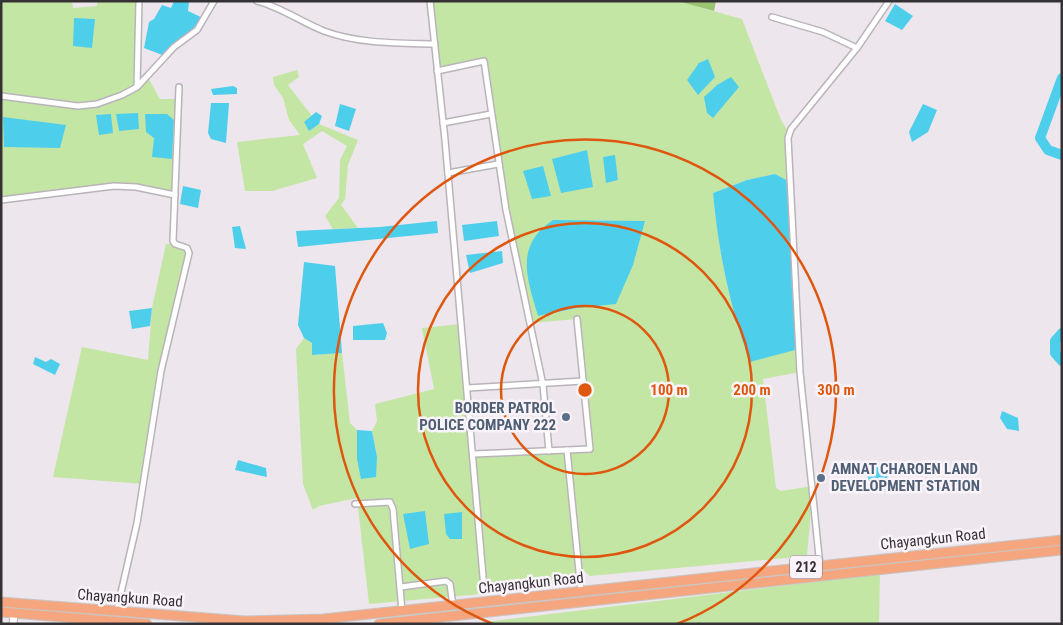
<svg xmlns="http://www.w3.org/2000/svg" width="1063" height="625" viewBox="0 0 1063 625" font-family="'Roboto Condensed',sans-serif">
	<rect width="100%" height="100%" fill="#ede6ed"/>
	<g fill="#c4e6a4" fill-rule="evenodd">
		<path d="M 1,1 L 72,1 L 73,8 L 97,6 L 97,1 L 139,1 L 137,86 L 147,76 L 160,99 L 178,99 L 175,195 L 125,186 L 1,200 Z"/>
		<path d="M 430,1 L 677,1 L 742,19 L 781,120 L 789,133 L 790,182 L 775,174 L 747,180 L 713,193 C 718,250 730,307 750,361 L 799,349 L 800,372 L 763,379 L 776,488 L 781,491 L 813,486 L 807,556 L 590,576 L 578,566 L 574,582 L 487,593 L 484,588 L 481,594 L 369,604 L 357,498 L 319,506 L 313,510 L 303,484 L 296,349 L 304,338 L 312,343 L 312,355 L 342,353 L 350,423 L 357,430 L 357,459 L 377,457 L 372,431 L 377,421 L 375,404 L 434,389 L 422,328 L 461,324 L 473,454 L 589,449 L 577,319 L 531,323 L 519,280 L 484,62 L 437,71 ZM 594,220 L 645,222 L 577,308 L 538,316 Z"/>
		<path d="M 297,70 L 299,77 L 288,85 L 312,116 L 304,122 L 309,130 L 319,124 L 358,140 L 348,165 L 345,199 L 341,205 L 358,228 L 333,229 L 325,216 L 339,198 L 340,160 L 347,146 L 322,131 L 303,144 L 317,178 L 272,191 L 245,191 L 237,142 L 300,135 L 289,120 L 283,98 L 274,85 L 273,77 Z"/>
		<path d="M 166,244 L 175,244 L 189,250 L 161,371 L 144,484 L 53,477 L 82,347 L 148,360 L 152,308 Z"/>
		<path d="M 880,574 L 879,624 L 469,624 Z"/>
	</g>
	<path fill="#9bc371" d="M 677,1 L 716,1 L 714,11 Z"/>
	<g fill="#4dcfec">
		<path d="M 174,1 L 189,2 L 188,11 L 205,19 L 165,56 L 144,48 L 149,22 L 154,19 L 162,5 L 171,8 Z"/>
		<path d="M 895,4 L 913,16 L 902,30 L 885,21 Z"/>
		<path d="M 74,18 L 95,19 L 92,48 L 73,46 Z"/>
		<path d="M 708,59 L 715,77 L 698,95 L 687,80 L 699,63 Z"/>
		<path d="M 731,77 L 739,87 L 713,118 L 707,113 L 704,97 L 717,85 Z"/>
		<path d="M 233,86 L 237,88 L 237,94 L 213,95 L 211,89 Z"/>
		<path d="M 211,103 L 229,103 L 226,143 L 211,139 L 208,133 Z"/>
		<path d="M 340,104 L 356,109 L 349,131 L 335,126 Z"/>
		<path d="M 923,104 L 937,110 L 928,132 L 912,142 L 909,132 Z"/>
		<path d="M 316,112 L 322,116 L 319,124 L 309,131 L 304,122 Z"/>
		<path d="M 138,113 L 139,129 L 119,131 L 116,114 Z"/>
		<path d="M 111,114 L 113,133 L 99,135 L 96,115 Z"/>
		<path d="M 145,114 L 167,114 L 174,120 L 172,159 L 152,157 L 154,138 L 146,132 Z"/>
		<path d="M 3,117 L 66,125 L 60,148 L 4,147 Z"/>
		<path d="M 587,150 L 593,187 L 561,193 L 552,159 Z"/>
		<path d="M 615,155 L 618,180 L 606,183 L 603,157 Z"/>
		<path d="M 543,166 L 551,196 L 532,199 L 523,171 Z"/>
		<path d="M 775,174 L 790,182 L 799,349 L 750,362 C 730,308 718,250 713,193 L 747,180 Z"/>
		<path d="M 183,186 L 201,190 L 198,208 L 180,204 Z"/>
		<path d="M 553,220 L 645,221 L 633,265 L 616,304 L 577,308 L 538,316 C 527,278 514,246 553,220 Z"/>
		<path d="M 437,221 L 438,233 L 298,247 L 296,231 L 380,227 Z"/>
		<path d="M 497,221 L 499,236 L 464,241 L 462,225 Z"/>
		<path d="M 240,226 L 246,249 L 235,248 L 232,227 Z"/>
		<path d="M 502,251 L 503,263 L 470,273 L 466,255 Z"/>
		<path d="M 304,262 L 335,266 L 342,353 L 312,355 L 312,343 L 304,338 L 298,325 Z"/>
		<path d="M 152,308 L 150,326 L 132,329 L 129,311 Z"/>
		<path d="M 383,323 L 387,333 L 385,340 L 353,340 L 353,326 Z"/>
		<path d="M 35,357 L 46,362 L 51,359 L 60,364 L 55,375 L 33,364 Z"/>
		<path d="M 1002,411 L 1018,418 L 1019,431 L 1007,429 L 1000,418 Z"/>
		<path d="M 357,430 L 372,431 L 377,457 L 376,477 L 361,479 L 357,459 Z"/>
		<path d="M 238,460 L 266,468 L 267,477 L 235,470 Z"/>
		<path d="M 884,463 L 888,479 L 885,490 L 871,491 L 865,464 Z"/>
		<path d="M 425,511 L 429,544 L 410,549 L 403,514 Z"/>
		<path d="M 462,512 L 462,539 L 450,539 L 446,534 L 444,514 Z"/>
	</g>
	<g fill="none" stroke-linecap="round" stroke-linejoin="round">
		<g stroke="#4dcfec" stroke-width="10">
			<path d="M 1062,78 L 1040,138 L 1048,150 L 1062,155"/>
			<path d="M 1062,333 L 1055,341 L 1055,353 L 1062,361"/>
		</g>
		<defs>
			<g id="minor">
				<path d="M 257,1 C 281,7 301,22 324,31 C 359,44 398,43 435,44"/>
				<path d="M 430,1 L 445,140 L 484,588"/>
				<path d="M 772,17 L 823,32 L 857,48"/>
				<path d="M 437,71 L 484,61 L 506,210 L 543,385 L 549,451"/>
				<path d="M 137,87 L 139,1"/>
				<path d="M 1,96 L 78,106 L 97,104 L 122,95 L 137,87 L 174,47 L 197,30 L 214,1"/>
				<path d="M 443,123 L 491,114"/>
				<path d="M 448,173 L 498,164"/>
				<path d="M 1,200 L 114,186 L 136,187 L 175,195"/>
				<path d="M 467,388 L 583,381"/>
				<path d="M 567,450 L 581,591"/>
				<path d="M 473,454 L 590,449 L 577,319"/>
				<path d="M 355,504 L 390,502 L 393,509 L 402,611"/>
				<path d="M 820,566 L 800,372 L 788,138 L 791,129 L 857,48 L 889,1"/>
				<path d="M 401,587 L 446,581 L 450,584 L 453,606"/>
				<path d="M 117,610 L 137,523 L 161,371 L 189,253 L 187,248 L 175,244 L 173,241 L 179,87"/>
			</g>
			<path id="tertiary" d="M 13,624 L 14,613"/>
			<g id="trunk">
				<path d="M 1,602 L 245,621 L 323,619 L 1062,540"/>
				<path d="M 1,612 L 147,624"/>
				<path d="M 379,624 L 1062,550"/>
			</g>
		</defs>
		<use href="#minor" stroke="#bab4ba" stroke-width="8"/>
		<use href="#tertiary" stroke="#bab4ba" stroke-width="9"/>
		<use href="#trunk" stroke="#c6c6c6" stroke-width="11"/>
		<use href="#minor" stroke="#fff" stroke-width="5"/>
		<use href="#tertiary" stroke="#fff" stroke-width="7"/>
		<use href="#trunk" stroke="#f6a67e" stroke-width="9"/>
	</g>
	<g fill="none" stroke="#df570e" stroke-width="2.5">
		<circle cx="585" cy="390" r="84"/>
		<circle cx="585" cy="390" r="167"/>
		<path d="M493 624A251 251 0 1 1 677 624"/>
	</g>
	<g fill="#5c6f8a" stroke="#faf4fa" stroke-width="2">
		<circle cx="566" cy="417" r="5"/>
		<circle cx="821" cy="478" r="5"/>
	</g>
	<g text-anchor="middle" stroke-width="5" stroke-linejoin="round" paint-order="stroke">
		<rect fill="#faf4fa" stroke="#706c70" stroke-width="1" x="790" y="555.5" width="32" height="23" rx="4"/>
		<g font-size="14" font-weight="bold" fill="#353235">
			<text x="806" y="572">212</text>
		</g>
		<g font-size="15" font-weight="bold" fill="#4e5e75" stroke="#faf4fa" text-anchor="end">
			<text x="556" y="413">BORDER PATROL<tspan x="556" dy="17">POLICE COMPANY 222</tspan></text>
			<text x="831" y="474" text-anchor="start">AMNAT CHAROEN LAND<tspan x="831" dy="17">DEVELOPMENT STATION</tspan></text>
		</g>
		<g font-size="15" fill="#353235" stroke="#faf4fa">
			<text transform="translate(933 539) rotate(-6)" y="5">Chayangkun Road</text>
			<text transform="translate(531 583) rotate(-6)" y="5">Chayangkun Road</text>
			<text transform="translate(130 598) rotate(4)" y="5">Chayangkun Road</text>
		</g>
	</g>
	<circle cx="585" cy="390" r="8" fill="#df570e" stroke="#faf4fa" stroke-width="2.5"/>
	<g font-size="15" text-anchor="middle" font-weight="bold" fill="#df570e" stroke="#faf4fa" stroke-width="5" stroke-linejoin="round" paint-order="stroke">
		<text x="669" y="395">100 m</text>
		<text x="752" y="395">200 m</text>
		<text x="836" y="395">300 m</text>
	</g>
	<rect width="1063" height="625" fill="none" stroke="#353235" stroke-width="5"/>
</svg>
